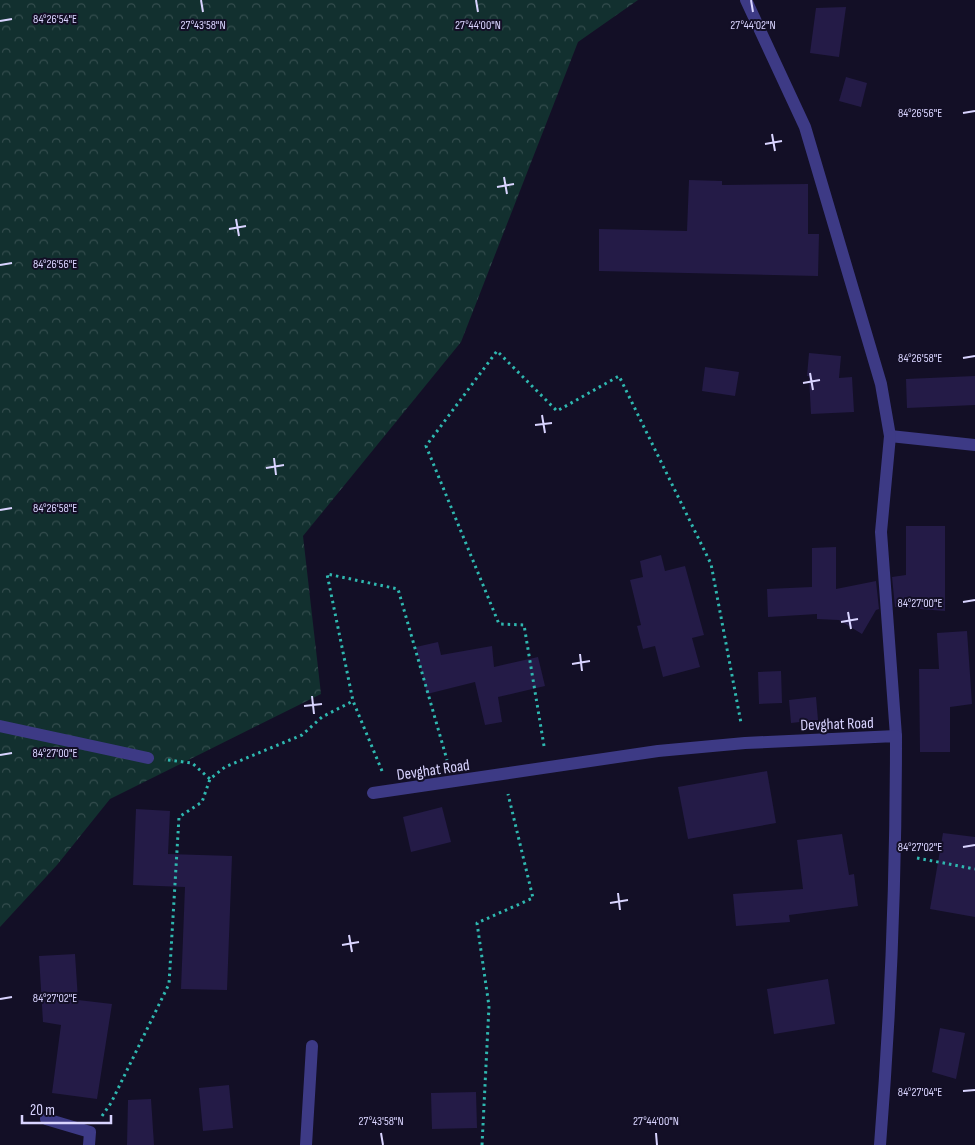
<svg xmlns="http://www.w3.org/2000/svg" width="975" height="1145" viewBox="0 0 975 1145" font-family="'Sofia Sans Condensed',sans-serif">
	<defs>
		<pattern id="forest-crowns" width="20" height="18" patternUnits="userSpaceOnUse" patternTransform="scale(1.25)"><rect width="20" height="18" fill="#12302f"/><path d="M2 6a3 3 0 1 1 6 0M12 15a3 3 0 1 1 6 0" fill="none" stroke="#344d4e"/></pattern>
	</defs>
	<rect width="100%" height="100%" fill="#130f26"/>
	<path fill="url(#forest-crowns)" d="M 0,0 L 638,0 L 578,42 L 461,342 L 303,536 L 321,694 L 110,799 L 57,865 L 0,927 Z"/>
	<g fill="#241b47">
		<path d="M 846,7 L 839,57 L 810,53 L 816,8 Z"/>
		<path d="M 846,77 L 867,83 L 861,107 L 839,101 Z"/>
		<path d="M 689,180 L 722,181 L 722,185 L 808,184 L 808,234 L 819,234 L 818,276 L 599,271 L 599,229 L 687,231 Z"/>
		<path d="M 809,353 L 841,356 L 839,378 L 852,377 L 854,412 L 811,414 L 809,376 L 807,376 Z"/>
		<path d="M 705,367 L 739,372 L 735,396 L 702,391 Z"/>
		<path d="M 975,376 L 975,405 L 907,408 L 906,379 Z"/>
		<path d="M 906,526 L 945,526 L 945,611 L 895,607 L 892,577 L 906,575 Z"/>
		<path d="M 836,547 L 836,589 L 876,581 L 879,609 L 876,610 L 862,634 L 839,620 L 817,619 L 817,614 L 768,617 L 767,589 L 812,587 L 812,548 Z"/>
		<path d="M 661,555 L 665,571 L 685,566 L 704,635 L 692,638 L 700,667 L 663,677 L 655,646 L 643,649 L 637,626 L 641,625 L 630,580 L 643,577 L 640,561 Z"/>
		<path d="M 967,631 L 972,704 L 950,707 L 950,752 L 920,752 L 919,669 L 939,669 L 937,633 Z"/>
		<path d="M 438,642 L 441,655 L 492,646 L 494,667 L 538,657 L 545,686 L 498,697 L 502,722 L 485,725 L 475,682 L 427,694 L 416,647 Z"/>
		<path d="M 781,671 L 782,703 L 759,704 L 758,672 Z"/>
		<path d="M 816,697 L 818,720 L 791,723 L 789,700 Z"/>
		<path d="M 767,771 L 776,823 L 688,839 L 678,787 Z"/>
		<path d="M 442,807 L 451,842 L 411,852 L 403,817 Z"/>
		<path d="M 136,809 L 170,811 L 168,854 L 232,856 L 227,990 L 181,989 L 185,887 L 133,885 Z"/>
		<path d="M 943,833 L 975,837 L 975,917 L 930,909 Z"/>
		<path d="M 842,834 L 849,875 L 854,874 L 858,906 L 789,915 L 790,922 L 736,926 L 733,894 L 803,889 L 797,840 Z"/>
		<path d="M 75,954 L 78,1000 L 112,1004 L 97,1099 L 52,1093 L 61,1025 L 43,1022 L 39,956 Z"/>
		<path d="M 828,979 L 835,1024 L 774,1034 L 767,989 Z"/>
		<path d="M 940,1028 L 965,1033 L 956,1079 L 932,1072 Z"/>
		<path d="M 229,1085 L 233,1128 L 203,1131 L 199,1088 Z"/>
		<path d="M 476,1092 L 477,1128 L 432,1129 L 431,1093 Z"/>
		<path d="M 151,1099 L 154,1145 L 127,1145 L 128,1100 Z"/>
	</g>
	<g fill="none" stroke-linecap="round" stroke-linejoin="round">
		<g stroke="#2fb8b0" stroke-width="3" stroke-dasharray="2.5 4" stroke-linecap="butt">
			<path d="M 544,746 L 524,625 L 499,624 L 426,446 L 497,351 L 557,411 L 619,376 L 711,564 L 741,723"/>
			<path d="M 168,760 L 192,763 L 210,779"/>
			<path d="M 382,771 L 353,701 L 327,574 L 398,589 L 447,760"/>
			<path d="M 917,858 L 975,869"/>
			<path d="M 102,1116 L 111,1103 L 169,984 L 179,817 L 202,802 L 210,779 L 225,767 L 302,735 L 322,717 L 353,701"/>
			<path d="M 482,1145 L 489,1006 L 477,923 L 533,898 L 508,794"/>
		</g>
		<g stroke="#3d3a85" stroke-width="12">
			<path d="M 746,0 L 805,127 L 881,384 L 890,436 L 975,445"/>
			<path d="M 890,436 L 881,532 L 896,736"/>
			<path d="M 0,726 L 148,758"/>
			<path d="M 373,793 L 658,751 L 745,743 L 896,736 C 896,873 891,1009 880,1145"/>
			<path d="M 46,1119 L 90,1132 L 89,1145"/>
			<path d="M 306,1145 L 312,1046"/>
		</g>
	</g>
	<path fill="none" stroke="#d9d4ff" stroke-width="2" d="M 201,0 L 203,12M 476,0 L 478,12M 751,0 L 753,12M 0,21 L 12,19M 963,113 L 975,111M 772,134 L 775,151M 765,144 L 782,141M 504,177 L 507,194M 497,187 L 514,184M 236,219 L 239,236M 229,229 L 246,226M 0,265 L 12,263M 963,358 L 975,356M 810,373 L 813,390M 803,383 L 820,380M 542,415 L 545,433M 535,425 L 552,423M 274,458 L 276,475M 266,468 L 284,465M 0,510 L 12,508M 963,602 L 975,600M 848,612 L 851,629M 841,622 L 858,619M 580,654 L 582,671M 572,664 L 590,661M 312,696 L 314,714M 304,706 L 322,704M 0,755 L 12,753M 963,847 L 975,845M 618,893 L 620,910M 610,903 L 628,900M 349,935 L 352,952M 342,945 L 359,942M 0,999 L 12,997M 963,1091 L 975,1090M 381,1133 L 383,1145M 656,1133 L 657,1145"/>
	<g text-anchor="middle" stroke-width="4" stroke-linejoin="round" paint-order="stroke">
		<g font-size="16" fill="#d9d4ff" stroke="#130f26">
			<text transform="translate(837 723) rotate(-2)" y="6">Devghat Road</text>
			<text transform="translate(433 769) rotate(-8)" y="6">Devghat Road</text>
		</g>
	</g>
	<g font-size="12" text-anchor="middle" fill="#d9d4ff" stroke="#130f26" stroke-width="4" stroke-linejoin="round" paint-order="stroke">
		<text x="55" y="23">84°26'54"E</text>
		<text x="203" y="29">27°43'58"N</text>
		<text x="478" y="29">27°44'00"N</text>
		<text x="753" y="29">27°44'02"N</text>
		<text x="920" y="117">84°26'56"E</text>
		<text x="55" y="268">84°26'56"E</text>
		<text x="920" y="362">84°26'58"E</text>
		<text x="55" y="512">84°26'58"E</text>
		<text x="920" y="607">84°27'00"E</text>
		<text x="55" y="757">84°27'00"E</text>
		<text x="920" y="851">84°27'02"E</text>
		<text x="55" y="1002">84°27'02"E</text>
		<text x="920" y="1096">84°27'04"E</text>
		<text x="381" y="1125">27°43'58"N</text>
		<text x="656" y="1125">27°44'00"N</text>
	</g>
	<path d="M22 1115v8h89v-8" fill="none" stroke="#d9d4ff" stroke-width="2.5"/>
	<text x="30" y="1115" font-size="15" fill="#d9d4ff" stroke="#130f26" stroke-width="4" paint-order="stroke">20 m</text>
</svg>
